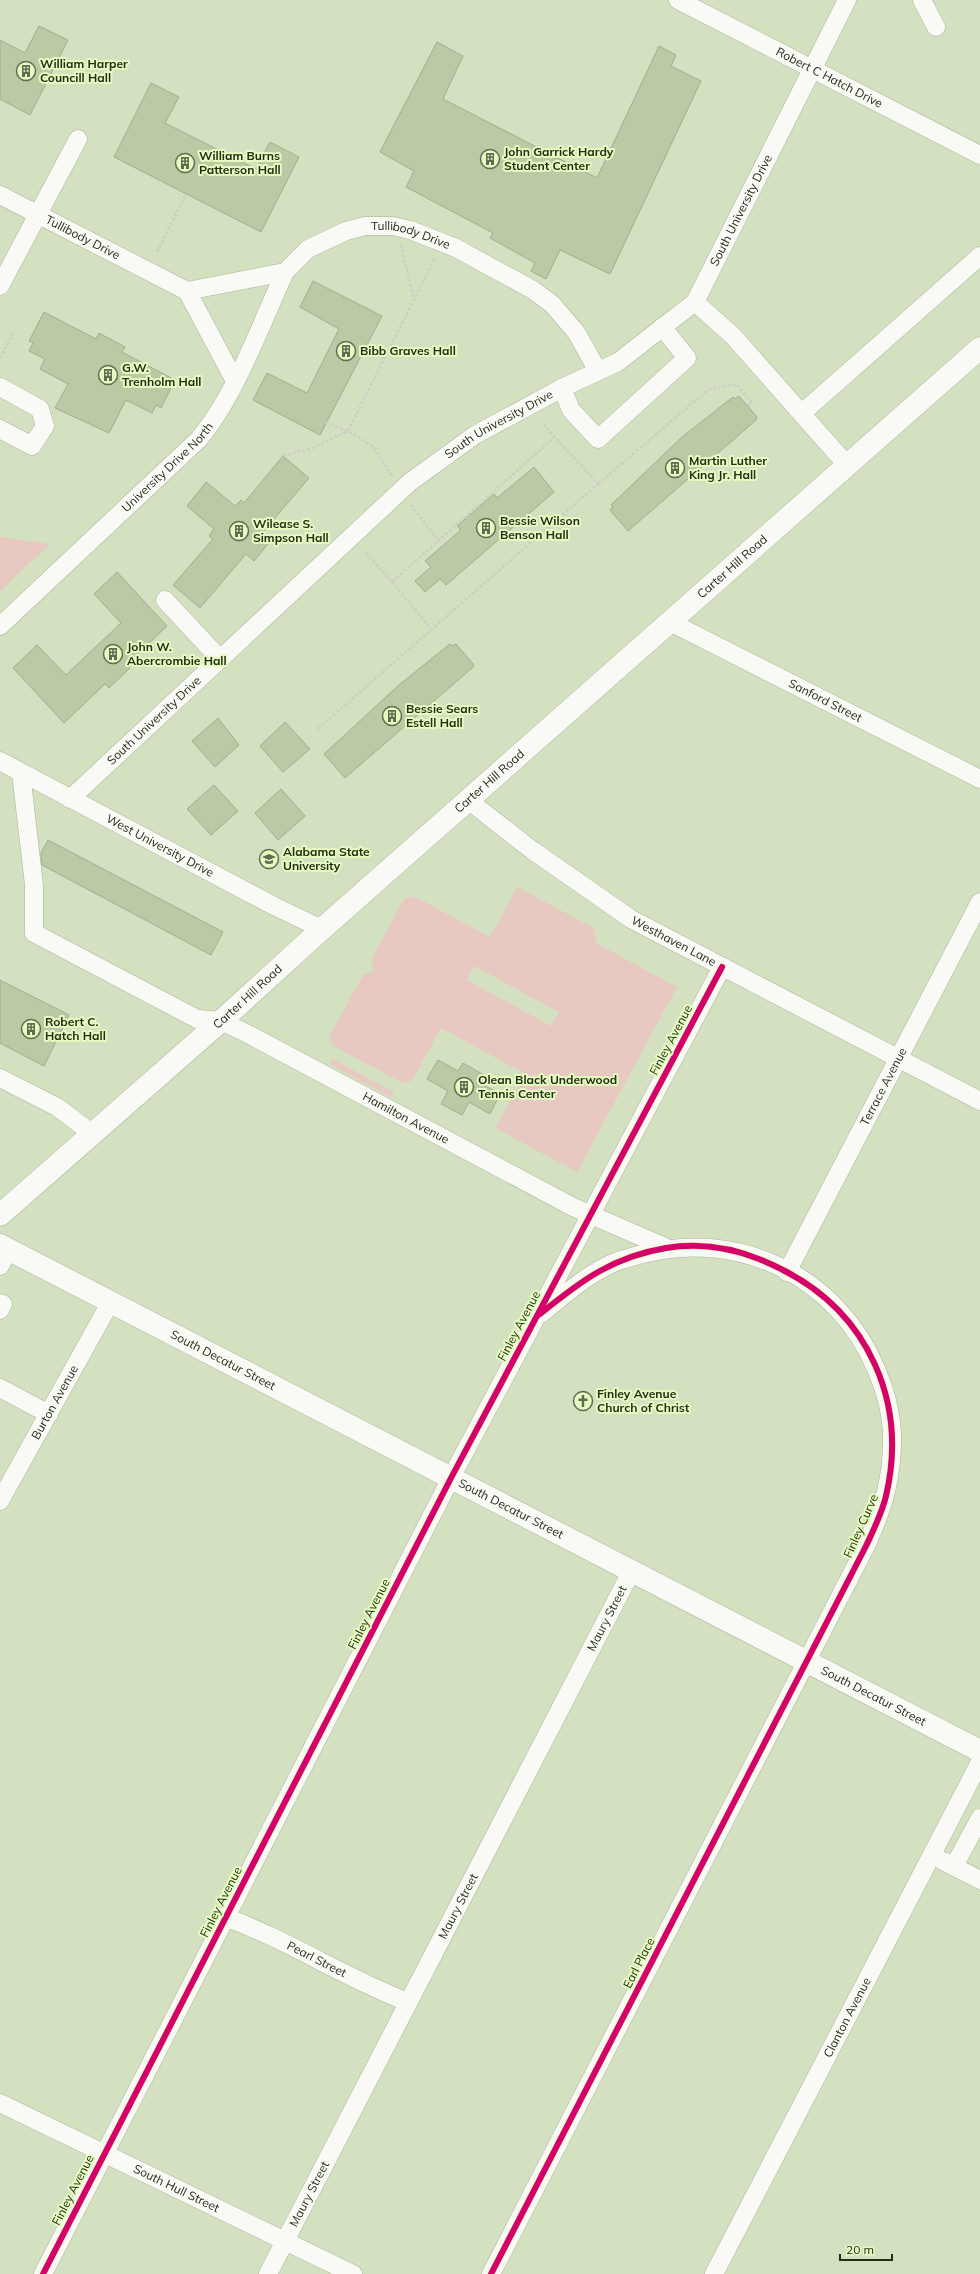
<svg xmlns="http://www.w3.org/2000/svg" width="980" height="2274" viewBox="0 0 980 2274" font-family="Mulish,sans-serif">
	<rect width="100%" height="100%" fill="#d4e1c0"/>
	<g fill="#e7c9c2" fill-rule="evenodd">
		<path d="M 0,537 L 50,544 L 0,591 Z"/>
		<path d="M 517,887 L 594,928 L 596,943 L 677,987 L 577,1172 L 495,1128 L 525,1074 L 441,1028 L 412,1081 L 403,1083 L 333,1046 L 330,1035 L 363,975 L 374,971 L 371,960 L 404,899 L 414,896 L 490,937 ZM 474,966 L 559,1012 L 551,1026 L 467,980 Z"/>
		<path d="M 332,1059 L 394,1092 L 391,1097 L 330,1064 Z"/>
	</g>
	<g fill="#bbc9a4" stroke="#a2ac92">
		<path d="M 39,26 L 68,40 L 30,115 L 0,99 L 0,40 L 25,53 Z"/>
		<path d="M 437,42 L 463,56 L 443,99 L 597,178 L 659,46 L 676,55 L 671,66 L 701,81 L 610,274 L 560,250 L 546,279 L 531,271 L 535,263 L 490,238 L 493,233 L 406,187 L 414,171 L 380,152 Z"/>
		<path d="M 151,83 L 179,97 L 165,123 L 256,169 L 270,142 L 299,157 L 261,232 L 114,157 Z"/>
		<path d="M 313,281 L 382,316 L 320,435 L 253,400 L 267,373 L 307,393 L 339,329 L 300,307 Z"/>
		<path d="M 44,312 L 96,339 L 99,333 L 125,347 L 122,352 L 175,380 L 161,408 L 156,405 L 152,413 L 126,400 L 109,433 L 55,408 L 68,384 L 40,369 L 45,359 L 29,351 L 33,343 L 29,341 Z"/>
		<path d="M 739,396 L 757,417 L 755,421 L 628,531 L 610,510 L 613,507 L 611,505 L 682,437 L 733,397 L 735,399 Z"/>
		<path d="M 283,456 L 309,478 L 263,532 L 272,539 L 254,561 L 246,554 L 200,608 L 173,585 L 213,539 L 209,536 L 214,529 L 187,506 L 206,482 L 235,506 L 241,500 L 244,503 Z"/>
		<path d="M 534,467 L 554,492 L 446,585 L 440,579 L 425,592 L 415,581 L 431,567 L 425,561 L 461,530 L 457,526 L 494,494 L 497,498 Z"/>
		<path d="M 117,572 L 167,626 L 127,664 L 130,668 L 109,688 L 105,684 L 64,723 L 13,668 L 37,645 L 66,675 L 121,623 L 94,594 Z"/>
		<path d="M 450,644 L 452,646 L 456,644 L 474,665 L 472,668 L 345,778 L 324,754 L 399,685 Z"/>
		<path d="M 218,718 L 239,745 L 215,767 L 192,741 Z"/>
		<path d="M 285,722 L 310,749 L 283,772 L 260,746 Z"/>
		<path d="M 214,785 L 238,811 L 211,835 L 187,809 Z"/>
		<path d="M 281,789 L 305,816 L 278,840 L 255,813 Z"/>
		<path d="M 48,840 L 223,932 L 211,955 L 42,865 L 41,853 Z"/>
		<path d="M 0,980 L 69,1015 L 44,1066 L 0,1043 Z"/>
		<path d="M 438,1060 L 458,1071 L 463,1063 L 484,1075 L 480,1083 L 500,1094 L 490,1114 L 469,1102 L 462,1115 L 441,1104 L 448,1091 L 427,1079 Z"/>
	</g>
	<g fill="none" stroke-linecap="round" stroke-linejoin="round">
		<defs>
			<g id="minor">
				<path id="s1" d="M 678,0 L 980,155"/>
				<path d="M 922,0 L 936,27"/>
				<path id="s2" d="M 0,195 L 187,291 L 235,381"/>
				<path d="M 0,286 L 78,139"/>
				<path id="s3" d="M 187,291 L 285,272 L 308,249 L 346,231 L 365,226 L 393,226 L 410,230 L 456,248 L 533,290 L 552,304 L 576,332 L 598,371"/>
				<path d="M 695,302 L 733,336 L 847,465"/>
				<path d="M 0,387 L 40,409 L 45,426 L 32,446 L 0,429"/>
				<path d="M 562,388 L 571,410 L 598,439 L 687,358 L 662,327"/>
				<path d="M 802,413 L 980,256"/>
				<path d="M 165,600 L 219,658"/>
				<path id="s4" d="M 670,622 L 980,779"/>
				<path id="s5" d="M 0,626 L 198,440 C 235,397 261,324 285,272"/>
				<path id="s6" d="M 0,761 L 274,906 L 322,929"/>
				<path id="s7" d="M 21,773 L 34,885 L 34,933 L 197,1019 L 221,1021 L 248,1034 L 573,1207 L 667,1248"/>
				<path id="s8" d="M 70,799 L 410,482 L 475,435 L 562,388 L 618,362 L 695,302 L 847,0"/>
				<path id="s9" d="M 468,800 L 532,850 L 631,919 L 980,1101"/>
				<path d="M 0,1078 L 57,1107 L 93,1134"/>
				<path d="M 0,1266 L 8,1250"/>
				<path id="s10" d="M 787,1272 L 980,902"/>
				<path d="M 0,1303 L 3,1304 L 0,1310"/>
				<path d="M 0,1388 L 49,1414"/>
				<path id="s11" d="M 0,1501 L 110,1303"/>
				<path d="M 943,1861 L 980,1880"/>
				<path d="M 954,1866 L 980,1818"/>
				<path id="s12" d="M 225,1917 C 288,1940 345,1978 408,2002"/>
				<path id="s13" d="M 0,2103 L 353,2274"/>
				<path d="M 43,2274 L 451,1478 L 722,967"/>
				<path id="s14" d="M 268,2274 L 631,1572"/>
				<path d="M 491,2274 L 866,1546 C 884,1506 893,1477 892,1432 C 891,1412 885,1390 877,1371 C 839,1277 740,1229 643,1254 C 632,1257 621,1259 611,1264 C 585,1276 564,1295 542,1313"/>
				<path id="s15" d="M 714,2274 L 980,1762"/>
			</g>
			<g id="major">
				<path id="s16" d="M 0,1215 L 221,1021 L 322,929 L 980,348"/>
				<path id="s17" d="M 0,1245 L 980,1751"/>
			</g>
		</defs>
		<use href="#minor" stroke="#aab49a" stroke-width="19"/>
		<use href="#major" stroke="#aab49a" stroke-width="23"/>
		<g stroke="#cccfc5" stroke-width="2.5" stroke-dasharray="3 2" stroke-linecap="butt">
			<path d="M 401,245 L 414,299"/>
			<path d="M 157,252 L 186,194"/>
			<path d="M 0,358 L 14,332"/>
			<path d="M 326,422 L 348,431 L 374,447 L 392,476"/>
			<path d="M 283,456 L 313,448 L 348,431 L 435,258"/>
			<path d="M 598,484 L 709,389 L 736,384 L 752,403 L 748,406"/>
			<path d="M 411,505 L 438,540"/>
			<path d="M 366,553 L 392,582 L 555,437"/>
			<path d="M 392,582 L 432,630"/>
			<path d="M 318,729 L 598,484 L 544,425"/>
		</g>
		<use href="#minor" stroke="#f9faf6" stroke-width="18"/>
		<use href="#major" stroke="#f9faf6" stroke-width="22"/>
		<defs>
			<g id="cycleway">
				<path d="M 43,2274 L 451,1478 L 722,967"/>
				<path d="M 491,2274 L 866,1546 C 874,1529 882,1513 886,1496 C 908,1402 868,1313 783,1270 C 747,1251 707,1241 666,1248 C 612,1257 581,1281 540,1314"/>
			</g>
		</defs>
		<use href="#cycleway" stroke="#e5fcc0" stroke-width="8"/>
		<use href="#cycleway" stroke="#d6006c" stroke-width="6"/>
	</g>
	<defs>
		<symbol id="building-ring" viewBox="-11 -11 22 22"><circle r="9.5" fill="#e5fcc0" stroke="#626c52" stroke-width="1.5"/><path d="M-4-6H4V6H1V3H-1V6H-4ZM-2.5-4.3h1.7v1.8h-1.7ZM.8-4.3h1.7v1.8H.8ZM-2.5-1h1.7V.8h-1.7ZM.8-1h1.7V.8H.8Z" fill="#626c52"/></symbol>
		<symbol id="university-ring" viewBox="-11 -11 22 22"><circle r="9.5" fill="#e5fcc0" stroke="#626c52" stroke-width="1.5"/><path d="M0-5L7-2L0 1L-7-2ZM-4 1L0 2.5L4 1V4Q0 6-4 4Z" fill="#626c52"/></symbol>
		<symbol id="church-ring" viewBox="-11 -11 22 22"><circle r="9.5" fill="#e5fcc0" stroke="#626c52" stroke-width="1.5"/><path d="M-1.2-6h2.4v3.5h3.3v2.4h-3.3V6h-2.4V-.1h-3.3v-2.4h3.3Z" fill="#626c52"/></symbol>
	</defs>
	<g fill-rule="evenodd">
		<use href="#building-ring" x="15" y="60" width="22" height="22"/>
		<use href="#building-ring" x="479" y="148" width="22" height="22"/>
		<use href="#building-ring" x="174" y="152" width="22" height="22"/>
		<use href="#building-ring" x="335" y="340" width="22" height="22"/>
		<use href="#building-ring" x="97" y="364" width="22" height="22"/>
		<use href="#building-ring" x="664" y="457" width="22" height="22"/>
		<use href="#building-ring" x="475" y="517" width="22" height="22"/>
		<use href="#building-ring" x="228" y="520" width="22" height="22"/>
		<use href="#building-ring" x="102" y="643" width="22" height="22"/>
		<use href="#building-ring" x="381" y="705" width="22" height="22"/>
		<use href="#university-ring" x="258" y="848" width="22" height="22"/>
		<use href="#building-ring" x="20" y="1018" width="22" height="22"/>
		<use href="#building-ring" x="453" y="1076" width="22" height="22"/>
		<use href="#church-ring" x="572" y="1390" width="22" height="22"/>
	</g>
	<g text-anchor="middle" stroke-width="4" stroke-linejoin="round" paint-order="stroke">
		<g font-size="12" font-weight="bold" fill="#252d16" stroke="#e5fcc0" text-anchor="start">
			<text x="40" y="68">William Harper<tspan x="40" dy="14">Councill Hall</tspan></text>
			<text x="504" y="156">John Garrick Hardy<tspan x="504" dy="14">Student Center</tspan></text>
			<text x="199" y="160">William Burns<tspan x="199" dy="14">Patterson Hall</tspan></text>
			<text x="360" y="355">Bibb Graves Hall</text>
			<text x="122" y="372">G.W.<tspan x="122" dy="14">Trenholm Hall</tspan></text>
			<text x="689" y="465">Martin Luther<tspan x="689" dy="14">King Jr. Hall</tspan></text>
			<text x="500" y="525">Bessie Wilson<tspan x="500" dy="14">Benson Hall</tspan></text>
			<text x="253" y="528">Wilease S.<tspan x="253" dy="14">Simpson Hall</tspan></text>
			<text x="127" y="651">John W.<tspan x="127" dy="14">Abercrombie Hall</tspan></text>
			<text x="406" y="713">Bessie Sears<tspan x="406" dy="14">Estell Hall</tspan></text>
			<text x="283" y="856">Alabama State<tspan x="283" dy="14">University</tspan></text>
			<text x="45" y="1026">Robert C.<tspan x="45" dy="14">Hatch Hall</tspan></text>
			<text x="478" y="1084">Olean Black Underwood<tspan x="478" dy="14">Tennis Center</tspan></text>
			<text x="597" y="1398">Finley Avenue<tspan x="597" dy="14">Church of Christ</tspan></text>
		</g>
		<g font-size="12" fill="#252d16" stroke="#e5fcc0">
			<text dy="4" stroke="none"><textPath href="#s1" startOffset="170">Robert C Hatch Drive</textPath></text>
			<text dy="4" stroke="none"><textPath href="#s8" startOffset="906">South University Drive</textPath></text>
			<text dy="4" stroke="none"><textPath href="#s2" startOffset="93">Tullibody Drive</textPath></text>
			<text dy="4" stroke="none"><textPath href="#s3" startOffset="241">Tullibody Drive</textPath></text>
			<text dy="4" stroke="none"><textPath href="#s8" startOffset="571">South University Drive</textPath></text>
			<text dy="4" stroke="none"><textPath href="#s5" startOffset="231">University Drive North</textPath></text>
			<text dy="4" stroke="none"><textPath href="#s16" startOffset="978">Carter Hill Road</textPath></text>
			<text dy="4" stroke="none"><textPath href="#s4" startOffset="174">Sanford Street</textPath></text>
			<text dy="4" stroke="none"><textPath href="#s8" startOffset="115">South University Drive</textPath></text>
			<text dy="4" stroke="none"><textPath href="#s16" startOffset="654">Carter Hill Road</textPath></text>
			<text dy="4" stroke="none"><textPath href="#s6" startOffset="181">West University Drive</textPath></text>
			<text dy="4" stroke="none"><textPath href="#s9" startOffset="250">Westhaven Lane</textPath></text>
			<text dy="4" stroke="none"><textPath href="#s16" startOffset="330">Carter Hill Road</textPath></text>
			<text transform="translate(671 1040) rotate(-62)" y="4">Finley Avenue</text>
			<text dy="4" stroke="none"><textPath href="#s10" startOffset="209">Terrace Avenue</textPath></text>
			<text dy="4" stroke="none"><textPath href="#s7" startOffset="578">Hamilton Avenue</textPath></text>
			<text transform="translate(519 1326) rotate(-62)" y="4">Finley Avenue</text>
			<text dy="4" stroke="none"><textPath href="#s17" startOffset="251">South Decatur Street</textPath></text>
			<text dy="4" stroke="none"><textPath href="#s11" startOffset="113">Burton Avenue</textPath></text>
			<text dy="4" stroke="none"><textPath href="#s17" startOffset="575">South Decatur Street</textPath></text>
			<text transform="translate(861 1526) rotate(-66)" y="4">Finley Curve</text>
			<text transform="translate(369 1614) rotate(-63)" y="4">Finley Avenue</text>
			<text dy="4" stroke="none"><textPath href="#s14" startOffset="738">Maury Street</textPath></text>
			<text dy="4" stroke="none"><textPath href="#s17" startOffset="983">South Decatur Street</textPath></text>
			<text transform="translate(221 1902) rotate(-63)" y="4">Finley Avenue</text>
			<text dy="4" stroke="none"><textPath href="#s14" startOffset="414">Maury Street</textPath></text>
			<text dy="4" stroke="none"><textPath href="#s12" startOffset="101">Pearl Street</textPath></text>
			<text transform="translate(639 1963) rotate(-63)" y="4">Earl Place</text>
			<text dy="4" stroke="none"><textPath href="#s15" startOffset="289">Clanton Avenue</textPath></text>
			<text dy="4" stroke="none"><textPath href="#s13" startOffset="196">South Hull Street</textPath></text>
			<text transform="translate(73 2190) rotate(-63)" y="4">Finley Avenue</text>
			<text dy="4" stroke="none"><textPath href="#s14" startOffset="90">Maury Street</textPath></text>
		</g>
	</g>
	<path d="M840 2254v6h52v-6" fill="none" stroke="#252d16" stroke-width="2"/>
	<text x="846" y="2254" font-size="12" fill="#252d16" stroke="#e5fcc0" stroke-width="3" paint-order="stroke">20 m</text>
</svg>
